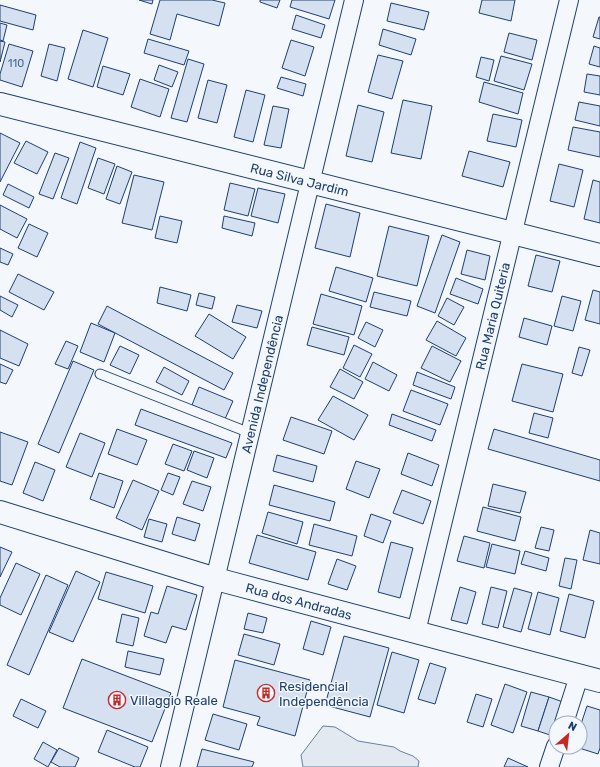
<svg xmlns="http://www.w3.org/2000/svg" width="600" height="767" viewBox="0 0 600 767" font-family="Rubik,sans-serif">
	<rect width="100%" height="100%" fill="#f4f7fb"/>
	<path fill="#e3e9f0" stroke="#687fa3" d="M 323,726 L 335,727 L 358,741 L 394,747 L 400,751 L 413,756 L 419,761 L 418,767 L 303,767 L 301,755 Z"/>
	<g fill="#d5e0f0" stroke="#1d3f73">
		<path d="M 139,0 L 153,0 L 152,4 Z"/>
		<path d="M 160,0 L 212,0 L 225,3 L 219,26 L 177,14 L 170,40 L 150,34 Z"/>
		<path d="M 260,0 L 280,0 L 277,8 L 260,2 Z"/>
		<path d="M 292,0 L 335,0 L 329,19 L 290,7 Z"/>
		<path d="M 482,0 L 515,0 L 511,21 L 479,13 Z"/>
		<path d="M 391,3 L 429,12 L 424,30 L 387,21 Z"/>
		<path d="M 0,5 L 36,15 L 33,30 L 0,21 Z"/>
		<path d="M 296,15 L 325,25 L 321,38 L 292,29 Z"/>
		<path d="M 599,17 L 600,17 L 600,39 L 593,37 Z"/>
		<path d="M 0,23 L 7,25 L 3,41 L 0,40 Z"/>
		<path d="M 383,29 L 416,39 L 411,55 L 379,45 Z"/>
		<path d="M 83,30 L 108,38 L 93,87 L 68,79 Z"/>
		<path d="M 509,33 L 537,40 L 532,60 L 504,52 Z"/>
		<path d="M 148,39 L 189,51 L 184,65 L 144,53 Z"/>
		<path d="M 291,40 L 314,47 L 305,76 L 282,68 Z"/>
		<path d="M 0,41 L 5,42 L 0,62 Z"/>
		<path d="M 9,44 L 33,51 L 22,87 L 0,80 L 0,74 Z"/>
		<path d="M 49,44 L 65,48 L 57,81 L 41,76 Z"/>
		<path d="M 594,46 L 600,48 L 600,67 L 589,64 Z"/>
		<path d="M 378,55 L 403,61 L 392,99 L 368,92 Z"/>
		<path d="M 501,56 L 532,64 L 524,90 L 494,81 Z"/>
		<path d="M 481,57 L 494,60 L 489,81 L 476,77 Z"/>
		<path d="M 188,59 L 204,64 L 187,122 L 171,118 Z"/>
		<path d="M 159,65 L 178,72 L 172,87 L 154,80 Z"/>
		<path d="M 103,66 L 130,74 L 123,95 L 97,87 Z"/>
		<path d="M 587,74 L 600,76 L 600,95 L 584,92 Z"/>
		<path d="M 281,77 L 306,84 L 303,96 L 277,88 Z"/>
		<path d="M 140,79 L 169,89 L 160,117 L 131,107 Z"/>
		<path d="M 208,80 L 227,85 L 217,123 L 198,118 Z"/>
		<path d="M 484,82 L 523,93 L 518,114 L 479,102 Z"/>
		<path d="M 246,90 L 265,95 L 253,142 L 234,137 Z"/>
		<path d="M 403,100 L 432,106 L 421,159 L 391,153 Z"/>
		<path d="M 579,102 L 600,106 L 600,126 L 575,120 Z"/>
		<path d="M 358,105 L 384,112 L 372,162 L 346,156 Z"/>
		<path d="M 273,106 L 289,109 L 281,148 L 264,145 Z"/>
		<path d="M 493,114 L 522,120 L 516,147 L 487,141 Z"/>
		<path d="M 573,127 L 600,132 L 600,157 L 568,150 Z"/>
		<path d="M 0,133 L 20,143 L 0,182 Z"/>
		<path d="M 26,141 L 48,152 L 37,174 L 14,163 Z"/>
		<path d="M 80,142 L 96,148 L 77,204 L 61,198 Z"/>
		<path d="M 469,151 L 510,162 L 503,187 L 462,176 Z"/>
		<path d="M 55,153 L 69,158 L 53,199 L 39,194 Z"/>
		<path d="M 98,158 L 115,164 L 104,194 L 88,188 Z"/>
		<path d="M 559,164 L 583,170 L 574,207 L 550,201 Z"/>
		<path d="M 117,166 L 132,172 L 120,204 L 106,199 Z"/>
		<path d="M 134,175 L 164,182 L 152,230 L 122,223 Z"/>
		<path d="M 593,180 L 600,182 L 600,223 L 584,219 Z"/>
		<path d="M 230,183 L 255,189 L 248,216 L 224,210 Z"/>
		<path d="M 8,184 L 34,197 L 29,208 L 3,195 Z"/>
		<path d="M 258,188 L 285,194 L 278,223 L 251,216 Z"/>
		<path d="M 326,204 L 360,213 L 350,257 L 315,248 Z"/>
		<path d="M 0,205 L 27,219 L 17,238 L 0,229 Z"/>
		<path d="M 160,216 L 182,221 L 177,243 L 155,238 Z"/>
		<path d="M 224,216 L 255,223 L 252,236 L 222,228 Z"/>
		<path d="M 29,224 L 48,233 L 37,257 L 18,248 Z"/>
		<path d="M 389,226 L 429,236 L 417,286 L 377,276 Z"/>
		<path d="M 442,235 L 460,242 L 435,313 L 417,306 Z"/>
		<path d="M 0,248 L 13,254 L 8,265 L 0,262 Z"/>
		<path d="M 467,250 L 490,256 L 485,280 L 461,274 Z"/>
		<path d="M 536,255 L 560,261 L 552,292 L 528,286 Z"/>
		<path d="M 336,267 L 373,278 L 366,302 L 329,291 Z"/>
		<path d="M 18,274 L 54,292 L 44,310 L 9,292 Z"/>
		<path d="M 456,278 L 483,289 L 478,304 L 450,294 Z"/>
		<path d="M 160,287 L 191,295 L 187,311 L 157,303 Z"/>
		<path d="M 593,290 L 600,292 L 600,324 L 585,320 Z"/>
		<path d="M 374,292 L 411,301 L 407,316 L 370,307 Z"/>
		<path d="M 199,293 L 215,297 L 212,309 L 196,305 Z"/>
		<path d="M 321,294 L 362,306 L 354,335 L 313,324 Z"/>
		<path d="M 0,296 L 18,305 L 12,317 L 0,310 Z"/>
		<path d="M 562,296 L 581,301 L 573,331 L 554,326 Z"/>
		<path d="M 447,298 L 464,307 L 454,325 L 438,316 Z"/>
		<path d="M 237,305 L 262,311 L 257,328 L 232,322 Z"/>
		<path d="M 107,306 L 233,373 L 224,390 L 98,324 Z"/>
		<path d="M 209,314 L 246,337 L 233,359 L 195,336 Z"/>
		<path d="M 524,318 L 552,326 L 547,345 L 519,337 Z"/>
		<path d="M 437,321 L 466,338 L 456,356 L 426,340 Z"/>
		<path d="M 366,322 L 383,330 L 375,347 L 358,338 Z"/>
		<path d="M 91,323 L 115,333 L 104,362 L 80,352 Z"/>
		<path d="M 312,327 L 349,337 L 344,355 L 307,345 Z"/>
		<path d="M 0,330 L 28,344 L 19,366 L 0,358 Z"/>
		<path d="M 66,341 L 78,346 L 68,369 L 55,364 Z"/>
		<path d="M 354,345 L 372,354 L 360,377 L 343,368 Z"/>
		<path d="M 120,346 L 139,355 L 130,374 L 110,365 Z"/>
		<path d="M 432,346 L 461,361 L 450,382 L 421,368 Z"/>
		<path d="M 579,347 L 590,350 L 582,376 L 572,373 Z"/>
		<path d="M 73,361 L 94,370 L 59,453 L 38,444 Z"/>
		<path d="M 373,362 L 397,375 L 389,391 L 365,379 Z"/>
		<path d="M 0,364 L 13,370 L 6,384 L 0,382 Z"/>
		<path d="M 522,364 L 563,374 L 553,412 L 512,401 Z"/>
		<path d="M 164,367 L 189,381 L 182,395 L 156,382 Z"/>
		<path d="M 340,369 L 363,382 L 354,399 L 330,387 Z"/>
		<path d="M 417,372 L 455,387 L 451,399 L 413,385 Z"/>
		<path d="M 199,387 L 233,401 L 225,419 L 192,405 Z"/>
		<path d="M 411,390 L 448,404 L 440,425 L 403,411 Z"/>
		<path d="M 333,396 L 368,415 L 354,440 L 318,420 Z"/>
		<path d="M 141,409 L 232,443 L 226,458 L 135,425 Z"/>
		<path d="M 534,413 L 553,418 L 548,438 L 529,433 Z"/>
		<path d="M 392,414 L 436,430 L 432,441 L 389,425 Z"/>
		<path d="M 291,417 L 332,431 L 324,454 L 283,440 Z"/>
		<path d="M 117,429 L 147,440 L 137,465 L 108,454 Z"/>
		<path d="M 494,429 L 600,460 L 600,481 L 488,449 Z"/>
		<path d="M 0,432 L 28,442 L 12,485 L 0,481 Z"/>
		<path d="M 80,433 L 105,443 L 92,477 L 66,467 Z"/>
		<path d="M 173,444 L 192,451 L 184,471 L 165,464 Z"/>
		<path d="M 194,451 L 214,458 L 207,478 L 187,470 Z"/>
		<path d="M 408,453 L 439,465 L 432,486 L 401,474 Z"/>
		<path d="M 277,455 L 317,466 L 313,482 L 273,471 Z"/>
		<path d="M 356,461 L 380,469 L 369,498 L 346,489 Z"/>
		<path d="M 35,462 L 55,470 L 43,501 L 23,493 Z"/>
		<path d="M 99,473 L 123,481 L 114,508 L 90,499 Z"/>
		<path d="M 168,473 L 180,477 L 173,495 L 161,490 Z"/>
		<path d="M 133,480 L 159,491 L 142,530 L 116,518 Z"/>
		<path d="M 192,481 L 211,487 L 203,511 L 183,504 Z"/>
		<path d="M 493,484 L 526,492 L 520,513 L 488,506 Z"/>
		<path d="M 274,485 L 335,502 L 330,521 L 269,505 Z"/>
		<path d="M 402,490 L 431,501 L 423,524 L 393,513 Z"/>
		<path d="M 483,507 L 521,517 L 515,541 L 477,531 Z"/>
		<path d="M 268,512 L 303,522 L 297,544 L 262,533 Z"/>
		<path d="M 371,514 L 391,521 L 383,543 L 364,536 Z"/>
		<path d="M 177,517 L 200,524 L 195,541 L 172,534 Z"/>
		<path d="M 149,519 L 167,524 L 162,542 L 144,537 Z"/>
		<path d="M 314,524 L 357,536 L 352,556 L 309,545 Z"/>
		<path d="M 541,527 L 554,530 L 549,551 L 535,548 Z"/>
		<path d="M 590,530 L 600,533 L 600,564 L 583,560 Z"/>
		<path d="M 257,535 L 316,552 L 308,580 L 249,563 Z"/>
		<path d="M 464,536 L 490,543 L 484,568 L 457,561 Z"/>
		<path d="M 391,542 L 413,548 L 400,598 L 378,592 Z"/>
		<path d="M 492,544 L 520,551 L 515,574 L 486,567 Z"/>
		<path d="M 0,547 L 12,552 L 0,577 Z"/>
		<path d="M 525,551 L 549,558 L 546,571 L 521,564 Z"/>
		<path d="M 565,558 L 577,560 L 571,589 L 559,586 Z"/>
		<path d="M 337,559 L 356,566 L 347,590 L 328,584 Z"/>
		<path d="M 16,563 L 40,574 L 21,615 L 0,605 L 0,598 Z"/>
		<path d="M 76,571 L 100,582 L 73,642 L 49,632 Z"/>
		<path d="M 106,572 L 153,586 L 145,613 L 98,599 Z"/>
		<path d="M 46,575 L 68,585 L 29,675 L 7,665 Z"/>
		<path d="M 167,586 L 197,595 L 186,630 L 172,626 L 166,643 L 144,636 L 151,612 L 158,614 Z"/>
		<path d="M 460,587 L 476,592 L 467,624 L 451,620 Z"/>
		<path d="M 491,587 L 507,591 L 498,628 L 482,624 Z"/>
		<path d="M 514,588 L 532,593 L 521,632 L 503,627 Z"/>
		<path d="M 538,592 L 559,598 L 550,635 L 528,629 Z"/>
		<path d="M 569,594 L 594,601 L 585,638 L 560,631 Z"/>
		<path d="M 248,613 L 267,618 L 263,633 L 244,629 Z"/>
		<path d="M 122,614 L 139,618 L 133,646 L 116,642 Z"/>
		<path d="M 311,621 L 331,627 L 323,655 L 303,649 Z"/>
		<path d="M 244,634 L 280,644 L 274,665 L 238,655 Z"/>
		<path d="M 344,636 L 389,648 L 370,717 L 325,705 Z"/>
		<path d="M 128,651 L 164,659 L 160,675 L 125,667 Z"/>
		<path d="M 392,652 L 419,660 L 404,713 L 377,705 Z"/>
		<path d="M 82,659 L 171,693 L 152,742 L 63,708 Z"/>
		<path d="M 235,660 L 310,680 L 295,736 L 257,725 L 260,717 L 223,707 Z"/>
		<path d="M 430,663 L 446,668 L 435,704 L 418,699 Z"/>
		<path d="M 505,684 L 527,692 L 513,733 L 491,725 Z"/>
		<path d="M 531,692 L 549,697 L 538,731 L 521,726 Z"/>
		<path d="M 476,694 L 492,699 L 483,727 L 467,722 Z"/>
		<path d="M 549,697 L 566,703 L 556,723 L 556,737 L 538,731 Z"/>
		<path d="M 21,699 L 46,711 L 38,728 L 13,716 Z"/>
		<path d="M 587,706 L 600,710 L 600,748 L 598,754 L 576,747 L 580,747 L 580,727 Z"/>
		<path d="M 213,714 L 247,724 L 239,750 L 205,740 Z"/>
		<path d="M 107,730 L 148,747 L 140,767 L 135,767 L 98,752 Z"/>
		<path d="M 43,742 L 57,750 L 48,767 L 34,759 Z"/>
		<path d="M 59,748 L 79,758 L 75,767 L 60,767 L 51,762 Z"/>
		<path d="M 202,749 L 254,762 L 252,767 L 197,767 Z"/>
		<path d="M 508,758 L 528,767 L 504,767 Z"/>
	</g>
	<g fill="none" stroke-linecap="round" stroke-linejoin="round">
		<defs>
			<path id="service" d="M 100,374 L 250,433"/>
			<g id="minor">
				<path id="s1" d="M 416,632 L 569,0"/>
				<path d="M 564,723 L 579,676"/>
				<path id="s2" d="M 170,767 L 354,0"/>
				<path d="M 549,767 L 556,746"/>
			</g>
			<g id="tertiary">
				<path id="s3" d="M 0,104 L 600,255"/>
				<path id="s4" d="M 0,512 L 216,579 L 600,681"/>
			</g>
		</defs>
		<use href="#service" stroke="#1d3f73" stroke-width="11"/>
		<use href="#minor" stroke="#1d3f73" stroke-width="20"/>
		<use href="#tertiary" stroke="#1d3f73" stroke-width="24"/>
		<use href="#service" stroke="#f4f7fb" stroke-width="9"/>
		<use href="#minor" stroke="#f4f7fb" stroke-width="18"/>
		<use href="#tertiary" stroke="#f4f7fb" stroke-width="22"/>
	</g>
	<defs>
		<symbol id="building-ring" viewBox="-11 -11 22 22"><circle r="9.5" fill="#f4f7fb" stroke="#c62828" stroke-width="1.5"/><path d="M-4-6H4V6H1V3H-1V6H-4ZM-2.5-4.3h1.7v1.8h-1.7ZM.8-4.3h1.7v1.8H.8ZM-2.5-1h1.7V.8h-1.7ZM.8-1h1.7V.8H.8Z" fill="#c62828"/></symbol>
	</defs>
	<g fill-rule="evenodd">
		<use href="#building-ring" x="256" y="683" width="20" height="20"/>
		<use href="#building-ring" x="107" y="690" width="20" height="20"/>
	</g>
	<g text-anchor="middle" stroke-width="3" stroke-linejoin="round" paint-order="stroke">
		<g font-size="11" fill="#4b6792">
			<text x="16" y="67">110</text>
		</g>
		<g font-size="13" fill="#1d3f73" stroke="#f4f7fb">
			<text dy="5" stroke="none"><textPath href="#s3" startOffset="309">Rua Silva Jardim</textPath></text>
			<text dy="5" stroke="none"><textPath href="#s1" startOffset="325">Rua Maria Quiteria</textPath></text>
			<text dy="5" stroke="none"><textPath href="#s2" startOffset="394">Avenida Independência</textPath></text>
			<text dy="5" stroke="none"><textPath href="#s4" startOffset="312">Rua dos Andradas</textPath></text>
		</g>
		<g font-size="13" fill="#1d3f73" stroke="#f4f7fb" text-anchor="start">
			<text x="279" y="691">Residencial<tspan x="279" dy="15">Independência</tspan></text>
			<text x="130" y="705">Villaggio Reale</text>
		</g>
	</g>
	<g transform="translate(568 735) rotate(28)"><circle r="19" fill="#f4f7fb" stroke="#9eadc5"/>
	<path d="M0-3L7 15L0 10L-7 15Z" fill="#c62828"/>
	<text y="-6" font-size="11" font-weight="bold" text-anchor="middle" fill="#1d3f73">N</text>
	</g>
</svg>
